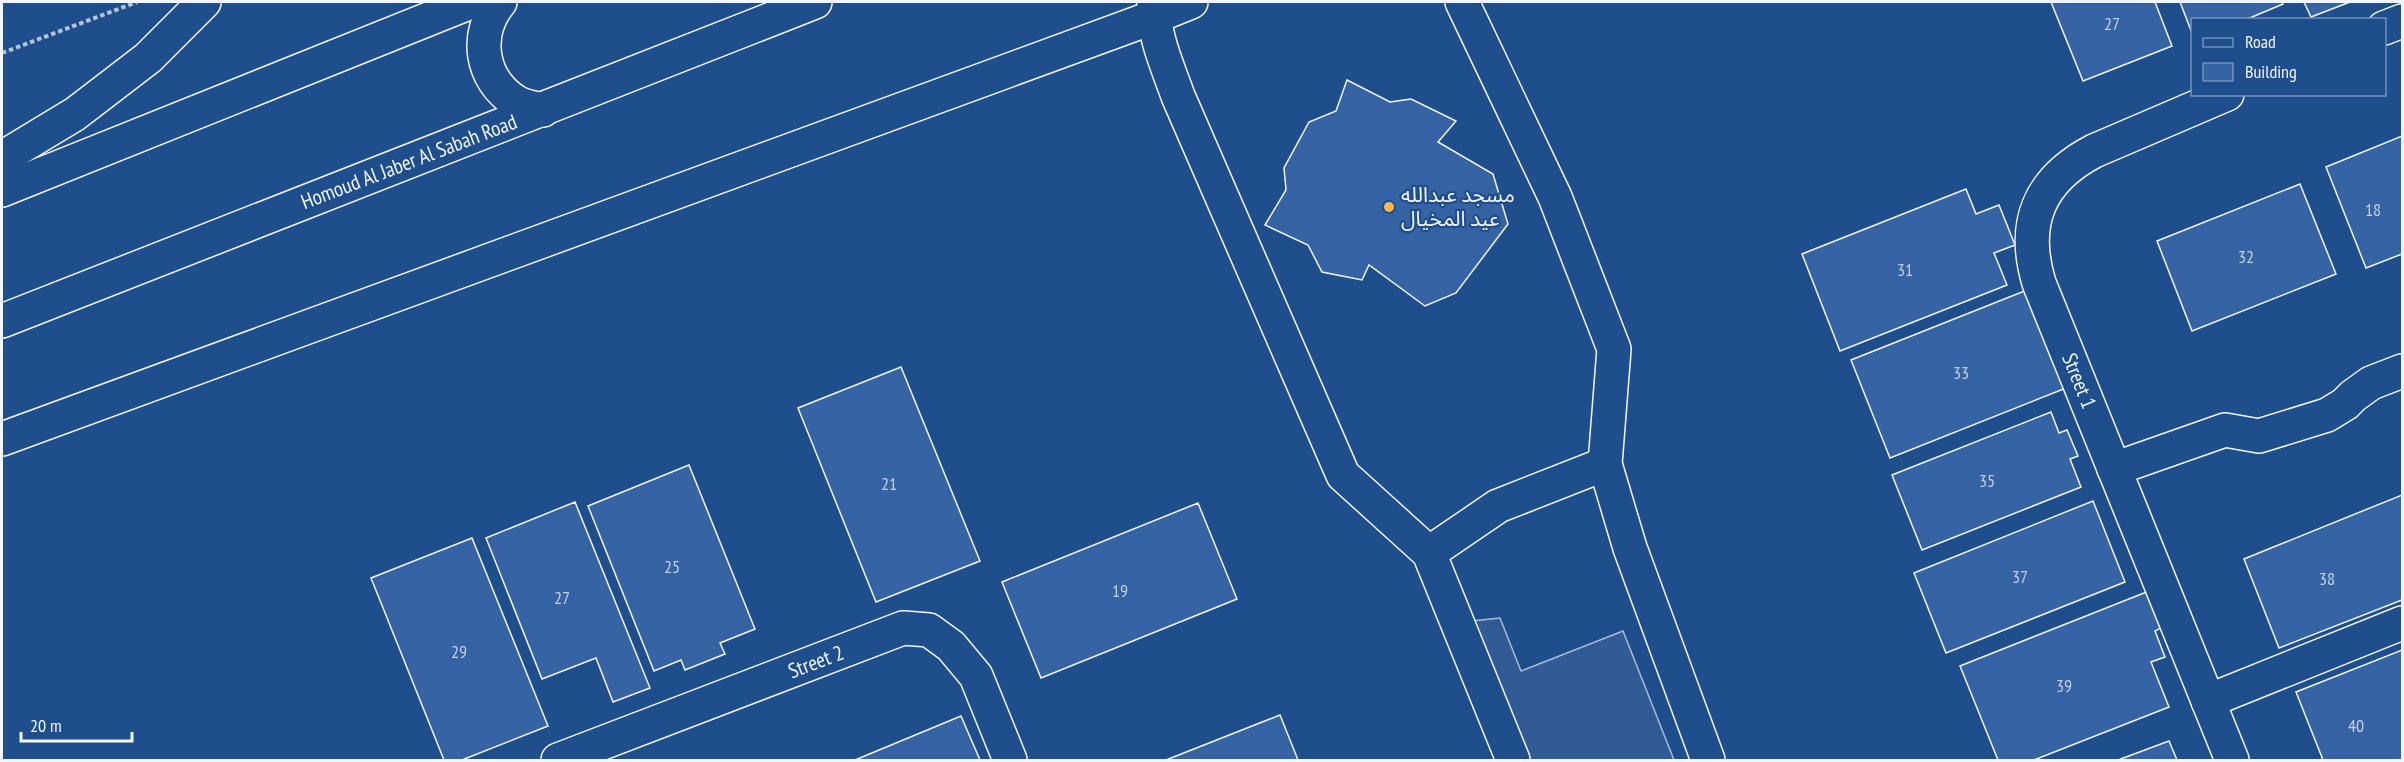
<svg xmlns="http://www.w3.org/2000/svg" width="2404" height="762" viewBox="0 0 2404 762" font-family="'PT Sans Narrow','Noto Sans Arabic',sans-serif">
	<rect width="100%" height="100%" fill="#1f4e8c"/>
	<path fill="#305b95" stroke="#a8bbd7" stroke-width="1.5" d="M 1500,618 L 1521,671 L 1623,631 L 1674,760 L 1527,760 L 1472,621 Z"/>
	<g fill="#3563a3" stroke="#f2f6ff" stroke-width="1.5">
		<path d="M 2051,2 L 2155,2 L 2172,46 L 2083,81 Z"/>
		<path d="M 2180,2 L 2282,2 L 2283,4 L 2245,20 L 2192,20 L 2192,33 Z"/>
		<path d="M 2304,2 L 2350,2 L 2311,17 Z"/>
		<path d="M 1347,80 L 1390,102 L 1411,99 L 1456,121 L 1438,142 L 1493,174 L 1508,224 L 1456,293 L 1425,306 L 1369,265 L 1362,280 L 1322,272 L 1308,245 L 1265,225 L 1286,190 L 1284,168 L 1309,122 L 1336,111 Z"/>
		<path d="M 2402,136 L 2402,254 L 2366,268 L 2326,167 Z"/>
		<path d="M 2300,184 L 2336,274 L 2192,331 L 2157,241 Z"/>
		<path d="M 1966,189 L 1976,214 L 1999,205 L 2015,245 L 1994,253 L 2007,285 L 1840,351 L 1802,254 Z"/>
		<path d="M 2032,288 L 2071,386 L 1890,458 L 1851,360 Z"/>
		<path d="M 901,367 L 980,561 L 876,602 L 798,408 Z"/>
		<path d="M 2051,412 L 2059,433 L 2067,430 L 2078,456 L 2070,459 L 2081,487 L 1922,550 L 1892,475 Z"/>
		<path d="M 689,465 L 755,629 L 720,643 L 725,654 L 685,670 L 681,660 L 654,671 L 588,506 Z"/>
		<path d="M 2402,495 L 2402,600 L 2279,648 L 2244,559 Z"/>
		<path d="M 2093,501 L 2125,582 L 1946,653 L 1914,573 Z"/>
		<path d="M 575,502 L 650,688 L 613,702 L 596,658 L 542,679 L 486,538 Z"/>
		<path d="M 1198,503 L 1237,599 L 1041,678 L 1002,582 Z"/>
		<path d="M 472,538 L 548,726 L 462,760 L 444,760 L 371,578 Z"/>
		<path d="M 2149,591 L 2163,627 L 2155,631 L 2165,657 L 2151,662 L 2169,707 L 2034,760 L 1998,760 L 1960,666 Z"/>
		<path d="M 2402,650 L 2402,760 L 2323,760 L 2296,692 Z"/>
		<path d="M 1280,715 L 1298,760 L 1166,760 Z"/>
		<path d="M 961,716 L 980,760 L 855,760 Z"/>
		<path d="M 2169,741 L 2177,760 L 2118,760 Z"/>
	</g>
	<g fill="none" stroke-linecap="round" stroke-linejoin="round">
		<defs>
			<g id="minor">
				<path d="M 1154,2 C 1153,35 1167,65 1178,96 L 1343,475 L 1429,553 L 1513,760"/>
				<path d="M 1462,2 L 1555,197 L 1614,349 L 1605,464 L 1630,548 L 1708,760"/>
				<path d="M 2384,28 L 2402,21"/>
				<path d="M 2227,94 L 2094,151 C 2039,180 2021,223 2039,283 L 2232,760"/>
				<path d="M 2,158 L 75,114 L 148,58 L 204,2"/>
				<path d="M 2,439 L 1154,17 L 1191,2"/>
				<path d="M 2114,469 L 2225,430 L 2259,436 L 2327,415 L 2345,404 L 2353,396 L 2371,383 L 2402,371"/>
				<path d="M 1429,553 L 1498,506 L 1605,464"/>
				<path d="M 2208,701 L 2402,623"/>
				<path d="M 558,760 L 903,628 L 929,630 L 951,646 L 976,676 L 1010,760"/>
			</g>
			<g id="major">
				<path d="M 500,2 C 474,34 480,79 516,102 C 524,107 535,108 543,110"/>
				<path d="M 2,190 L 471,2"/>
				<path d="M 2,321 L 815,2"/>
			</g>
		</defs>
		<use href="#minor" stroke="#f2f6ff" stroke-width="36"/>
		<use href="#major" stroke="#f2f6ff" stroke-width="36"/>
		<path stroke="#b3c4dc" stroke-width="4" stroke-dasharray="4.5 3" stroke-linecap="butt" d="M 2,53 L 137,2"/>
		<use href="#minor" stroke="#1f4e8c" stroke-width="33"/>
		<use href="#major" stroke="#1f4e8c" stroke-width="33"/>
	</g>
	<circle fill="#ffb74d" stroke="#1f4e8c" stroke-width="2" cx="1389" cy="207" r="6"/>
	<g text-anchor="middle" stroke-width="4.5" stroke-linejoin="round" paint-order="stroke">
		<g font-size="18" fill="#c3d1e8">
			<text x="2112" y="30">27</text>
			<text x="2373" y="216">18</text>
			<text x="2246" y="263">32</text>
			<text x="1905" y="276">31</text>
			<text x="1961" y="379">33</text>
			<text x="1987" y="487">35</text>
			<text x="889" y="490">21</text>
			<text x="672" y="573">25</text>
			<text x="2020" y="583">37</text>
			<text x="2327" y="585">38</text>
			<text x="1120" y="597">19</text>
			<text x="562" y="604">27</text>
			<text x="459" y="658">29</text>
			<text x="2064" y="692">39</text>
			<text x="2356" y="732">40</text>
		</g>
		<g font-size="21" fill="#f2f6ff" stroke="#1f4e8c">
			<text transform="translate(409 162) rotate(-21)" y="7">Homoud Al Jaber Al Sabah Road</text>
			<text transform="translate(2079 381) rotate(68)" y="7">Street 1</text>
			<text transform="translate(816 662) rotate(-21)" y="7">Street 2</text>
		</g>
		<g font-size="21" fill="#f2f6ff" stroke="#1f4e8c" text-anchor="start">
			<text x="1401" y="202">مسجد عبدالله<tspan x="1401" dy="24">عيد المخيال</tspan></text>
		</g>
	</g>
	<rect width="2404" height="762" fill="none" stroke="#f2f6ff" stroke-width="6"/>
	<rect x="2191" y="18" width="195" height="78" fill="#1f4e8c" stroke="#7391ba" stroke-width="1.5"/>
	<rect x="2203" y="38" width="30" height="9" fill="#1f4e8c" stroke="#7391ba" stroke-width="1.5"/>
	<text x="2245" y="48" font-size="18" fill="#f2f6ff">Road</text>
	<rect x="2203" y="63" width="30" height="18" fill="#3563a3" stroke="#7391ba" stroke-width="1.5"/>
	<text x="2245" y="78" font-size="18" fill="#f2f6ff">Building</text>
	<path d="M21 732v9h111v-9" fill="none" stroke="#f2f6ff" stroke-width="3"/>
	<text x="30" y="732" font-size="18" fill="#f2f6ff" stroke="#1f4e8c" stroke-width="4.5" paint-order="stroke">20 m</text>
</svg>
